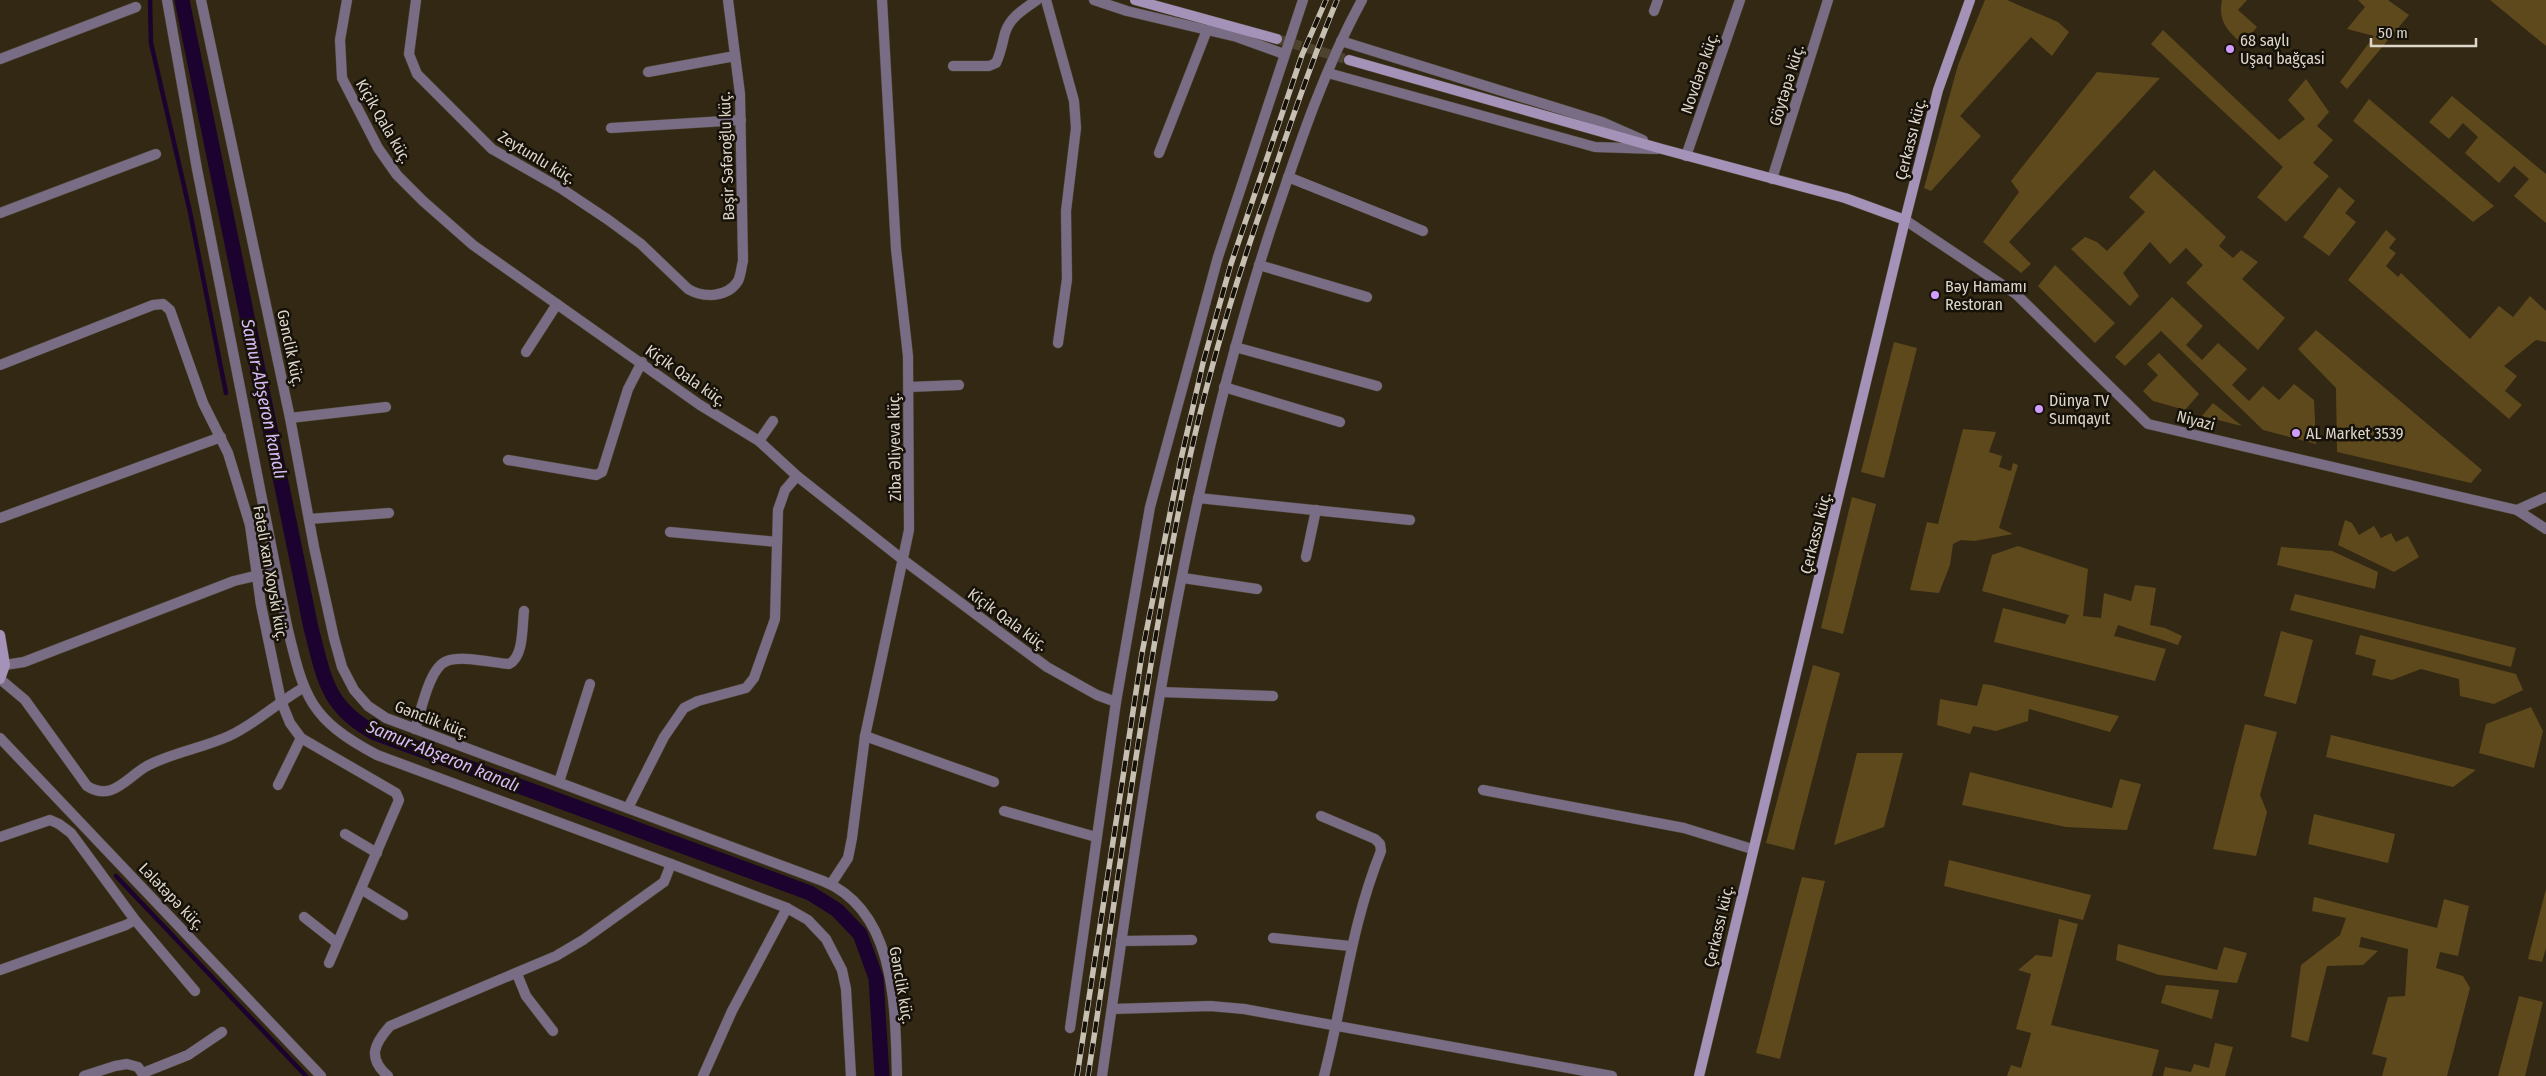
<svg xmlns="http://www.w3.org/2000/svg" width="2546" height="1076" viewBox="0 0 2546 1076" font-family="'Fira Sans Condensed',sans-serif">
	<rect width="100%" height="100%" fill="#322813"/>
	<g fill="#5e491d">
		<path d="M 1985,0 L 2007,0 L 2058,22 L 2069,32 L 2052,56 L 2031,37 L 1960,116 L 1981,136 L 1931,191 L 1924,188 L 1958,65 Z"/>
		<path d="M 2222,0 L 2247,0 L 2238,10 L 2257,27 L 2243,44 C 2227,31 2218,21 2222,0 Z"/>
		<path d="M 2358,0 L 2388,0 L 2409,15 L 2347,89 L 2340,82 L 2374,36 L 2347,29 L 2365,7 Z"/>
		<path d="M 2490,0 L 2546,0 L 2546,46 Z"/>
		<path d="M 2163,30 L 2279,140 L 2305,119 L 2288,100 L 2306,79 L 2329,112 L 2317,126 L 2333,140 L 2313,163 L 2329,176 L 2286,222 L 2257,197 L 2283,167 L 2151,44 Z"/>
		<path d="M 2097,72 L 2160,78 L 2009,242 L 2031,264 L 2021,273 L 1983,242 L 2019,192 L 2011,181 Z"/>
		<path d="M 2452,96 L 2546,174 L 2546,223 L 2514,196 L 2529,179 L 2514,166 L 2499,183 L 2465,153 L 2478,137 L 2463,123 L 2449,139 L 2429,122 Z"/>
		<path d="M 2369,99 L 2494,206 L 2473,222 L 2353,121 Z"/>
		<path d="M 2154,170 L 2226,237 L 2219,246 L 2233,258 L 2241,250 L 2258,262 L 2242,279 L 2285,318 L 2258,350 L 2186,283 L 2203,265 L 2186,248 L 2170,264 L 2150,242 L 2123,273 L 2139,296 L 2130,306 L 2071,249 L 2085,237 L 2097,242 L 2107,251 L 2145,212 L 2129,197 Z"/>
		<path d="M 2339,187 L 2355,201 L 2345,213 L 2356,222 L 2329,256 L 2303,237 Z"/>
		<path d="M 2386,230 L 2396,239 L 2389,248 L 2396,253 L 2386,266 L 2398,277 L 2401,273 L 2470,339 L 2499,306 L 2513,317 L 2530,296 L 2546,311 L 2546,342 L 2536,340 L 2504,366 L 2517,376 L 2505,391 L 2522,405 L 2509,419 L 2348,280 Z"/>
		<path d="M 2055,265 L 2115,323 L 2095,343 L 2038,286 Z"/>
		<path d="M 2172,297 L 2203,326 L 2186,345 L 2202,360 L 2218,343 L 2247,369 L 2232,385 L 2249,401 L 2263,386 L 2279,400 L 2294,384 L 2314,400 L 2316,444 L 2263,430 L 2161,331 L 2125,366 L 2115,357 Z"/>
		<path d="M 2316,330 L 2482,470 L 2471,483 L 2337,452 L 2336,388 L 2298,349 Z"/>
		<path d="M 1894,342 L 1917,348 L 1884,478 L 1861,472 Z"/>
		<path d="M 2159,353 L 2199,394 L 2185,410 L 2153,401 L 2143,391 L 2158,375 L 2147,364 Z"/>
		<path d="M 2213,403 L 2242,426 L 2202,416 Z"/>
		<path d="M 1963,429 L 1996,432 L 1989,452 L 2002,456 L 1999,467 L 2011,471 L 2013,463 L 2018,465 L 1999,528 L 2013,534 L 1974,541 L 1961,540 L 1953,544 L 1950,565 L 1939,593 L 1910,590 L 1927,522 L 1938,524 Z"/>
		<path d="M 1852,497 L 1876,504 L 1843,634 L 1821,628 Z"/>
		<path d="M 2345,520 L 2352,523 L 2359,535 L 2374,526 L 2381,538 L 2391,533 L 2396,542 L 2408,536 L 2419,557 L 2394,572 L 2338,545 Z"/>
		<path d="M 2018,546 L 2088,569 L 2083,616 L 2101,618 L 2104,593 L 2131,601 L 2135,585 L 2156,588 L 2150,625 L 2165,628 L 2182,636 L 2178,645 L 2118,625 L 2114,636 L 2166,649 L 2155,681 L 1994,642 L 2003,608 L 2065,624 L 2069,615 L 1982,591 L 1992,555 Z"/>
		<path d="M 2281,547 L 2332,551 L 2378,572 L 2375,589 L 2277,565 Z"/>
		<path d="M 2295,594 L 2516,648 L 2511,667 L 2290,610 Z"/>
		<path d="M 2281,631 L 2313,640 L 2296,704 L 2264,696 Z"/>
		<path d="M 2360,635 L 2516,674 L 2523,690 L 2494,704 L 2460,696 L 2459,679 L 2421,669 L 2392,680 L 2372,675 L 2376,660 L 2355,654 Z"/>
		<path d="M 1813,665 L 1840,673 L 1794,850 L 1766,843 Z"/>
		<path d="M 1983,684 L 1991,685 L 2119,716 L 2110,732 L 2029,709 L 2028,721 L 1996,731 L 1973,726 L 1970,734 L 1937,725 L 1940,699 L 1977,706 Z"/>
		<path d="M 2531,707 L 2543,731 L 2534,768 L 2479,753 L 2486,724 Z"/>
		<path d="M 2245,724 L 2277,732 L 2260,795 L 2267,812 L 2256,856 L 2213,849 Z"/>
		<path d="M 2331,735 L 2476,770 L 2453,787 L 2326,757 Z"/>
		<path d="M 1857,753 L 1903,753 L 1884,827 L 1834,845 Z"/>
		<path d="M 1970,772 L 2112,808 L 2120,779 L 2141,784 L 2127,830 L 2066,827 L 1962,805 Z"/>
		<path d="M 2314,814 L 2395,834 L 2388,863 L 2308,844 Z"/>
		<path d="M 1949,860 L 2091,895 L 2083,920 L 1944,886 Z"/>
		<path d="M 1802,877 L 1825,881 L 1780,1059 L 1756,1053 Z"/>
		<path d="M 2546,889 L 2546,948 L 2542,962 L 2528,959 Z"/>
		<path d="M 2314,897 L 2437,928 L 2444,899 L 2469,906 L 2458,956 L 2440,952 L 2436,968 L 2463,976 L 2470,988 L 2447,1076 L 2382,1076 L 2387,1058 L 2372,1054 L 2388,997 L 2405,996 L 2408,949 L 2361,937 L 2359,947 L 2378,951 L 2363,965 L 2327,966 L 2308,1042 L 2291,1037 L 2301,965 L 2340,935 L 2346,918 L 2312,911 Z"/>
		<path d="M 2059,919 L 2078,924 L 2051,1025 L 2159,1050 L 2152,1076 L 2007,1076 L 2011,1065 L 2021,1068 L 2031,1033 L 2016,1029 L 2031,974 L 2018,970 L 2036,955 L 2052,957 Z"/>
		<path d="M 2118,944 L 2217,970 L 2224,947 L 2247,953 L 2237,983 L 2159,975 L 2116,960 Z"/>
		<path d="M 2166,985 L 2219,990 L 2212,1019 L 2161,1003 Z"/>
		<path d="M 2519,996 L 2543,1002 L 2525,1076 L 2498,1076 Z"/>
		<path d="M 2215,1043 L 2233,1047 L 2225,1076 L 2163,1076 L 2165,1067 L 2191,1072 L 2194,1064 L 2209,1068 Z"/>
	</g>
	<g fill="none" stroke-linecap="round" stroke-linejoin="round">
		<g stroke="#1c022f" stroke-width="4.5">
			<path d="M 150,0 L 151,43 L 190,212 L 226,393"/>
			<path d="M 116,876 L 306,1076"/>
		</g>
		<path stroke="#1c022f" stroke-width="15" d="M 182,0 L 311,628 C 324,677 326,707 375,733 L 810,893 L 837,910 L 860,934 L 876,978 L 882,1076"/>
		<path stroke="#4c422e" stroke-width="10" stroke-dasharray="10 5" stroke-linecap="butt" d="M 1277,39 L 1349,60"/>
		<defs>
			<g id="street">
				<path d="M 167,0 L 197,169 L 287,626 C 304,697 309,719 377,755 L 671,864 L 787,908 L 808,920 L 826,939 L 842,970 L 846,989 L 851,1076"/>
				<path d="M 201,0 L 290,418 L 314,547 L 334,638 L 342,667 L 354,690 L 368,706 L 386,718 L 823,881 C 897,911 895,1009 897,1076"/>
				<path d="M 347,0 L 340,40 L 342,78 L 378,148 L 397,175 L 423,201 L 473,245 L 700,405 L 759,441 L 797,476 L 902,559 L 1009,639 L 1047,667 L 1097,695 L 1116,702"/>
				<path d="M 416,0 L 409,54 L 417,74 L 492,149 L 562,189 L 607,219 L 641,244 L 688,289 C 703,298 727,298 738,281 C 741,275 741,268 743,261 L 740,94 L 728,0"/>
				<path d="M 1046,0 L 1074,101 L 1076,128 L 1066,211 L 1067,279 L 1058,343"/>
				<path d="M 1094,0 L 1127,11 L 1237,37 L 1284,54"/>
				<path d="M 1654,11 L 1658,0"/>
				<path d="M 1341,41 L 1602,122 L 1643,140"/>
				<path d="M 0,59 L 136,7"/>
				<path d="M 953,66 L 989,66 L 996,63 C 1001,53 1002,44 1005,33 C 1010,17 1024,9 1037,0"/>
				<path d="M 648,72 L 735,56"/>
				<path d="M 1328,73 L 1595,147 L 1657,149"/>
				<path d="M 611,128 L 741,120"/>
				<path d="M 1159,153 L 1207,30"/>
				<path d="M 1686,156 L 1740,0"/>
				<path d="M 1288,177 L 1423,231"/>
				<path d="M 1772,179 L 1828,0"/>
				<path d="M 0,213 L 156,154"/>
				<path d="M 1905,220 L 2016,294 L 2148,424 L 2517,510 L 2546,497"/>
				<path d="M 1259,265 L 1367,297"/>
				<path d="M 1235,347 L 1377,386"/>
				<path d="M 526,352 L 557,304"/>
				<path d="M 0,365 L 153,305 L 163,304 L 170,310 L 203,403 L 228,453 L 250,525 L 261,605 L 281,701 L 290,723 L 301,738 L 396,793 L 399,800 L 329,963"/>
				<path d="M 909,387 L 959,385"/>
				<path d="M 1224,387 L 1340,422"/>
				<path d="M 290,418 L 386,407"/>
				<path d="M 759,441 L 773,421"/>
				<path d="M 508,460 L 596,475 L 602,472 L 628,389 L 642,362"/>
				<path d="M 1198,498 L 1410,520"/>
				<path d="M 2517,510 L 2546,529"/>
				<path d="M 0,518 L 221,437"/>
				<path d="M 309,519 L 389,513"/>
				<path d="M 670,532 L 777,542"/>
				<path d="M 1306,557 L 1316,510"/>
				<path d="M 1183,578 L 1257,589"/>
				<path d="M 5,665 L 24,662 L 234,581 L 276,571"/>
				<path d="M 0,679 L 25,700 L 87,786 C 112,802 126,778 147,766 C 171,753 203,748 229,736 C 254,725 278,702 303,688"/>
				<path d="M 1161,692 L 1273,696"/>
				<path d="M 415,729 C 421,712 429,667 447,661 C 461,655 493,663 509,664 C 524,657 522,626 524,611"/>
				<path d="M 865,736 L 994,782"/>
				<path d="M 0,738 L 321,1076"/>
				<path d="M 559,782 L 590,684"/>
				<path d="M 278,785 L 301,738"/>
				<path d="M 1483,790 L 1684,828 L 1752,849"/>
				<path d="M 628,808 L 664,737 L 684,708 L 698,701 L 746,688 L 754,678 L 775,619 L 778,510 L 785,490 L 797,476"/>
				<path d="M 1004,811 L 1096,837"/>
				<path d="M 1321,816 L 1375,839 L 1380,844 L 1381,851 C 1351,925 1344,999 1324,1076"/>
				<path d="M 345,834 L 377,853"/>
				<path d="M 0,837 L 50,820 L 59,824 L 71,833 L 135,920 L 195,991"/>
				<path d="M 831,884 L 848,858 L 852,838 L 865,736 L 909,530 L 908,356 L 896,249 L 882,0"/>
				<path d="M 361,889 L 403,915"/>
				<path d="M 304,917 L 337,943"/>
				<path d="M 1273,938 L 1350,946"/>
				<path d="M 1121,941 L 1192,940"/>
				<path d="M 0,970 L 126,925 L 135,920"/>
				<path d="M 517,974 L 526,996 L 553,1031"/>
				<path d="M 1112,1009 L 1210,1006 L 1244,1009 L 1612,1076"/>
				<path d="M 1070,1028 L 1116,702 L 1150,507 L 1218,257 L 1303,0"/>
				<path d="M 143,1073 L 188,1055 L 222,1032"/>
				<path d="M 84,1076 L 115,1066 L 127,1064 L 138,1067 L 144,1076"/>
				<path d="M 388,1076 C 367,1058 374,1044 390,1026 L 556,956 L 583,940 L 664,882 L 671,864"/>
				<path d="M 703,1076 L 732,1011 L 787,908"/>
				<path d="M 1102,1076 C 1143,791 1181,503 1271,228 C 1297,151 1323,71 1362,0"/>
			</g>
			<g id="secondary">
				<path d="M 1135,0 L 1277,39"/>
				<path d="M 1349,60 L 1662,149 L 1845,198 L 1905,220"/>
				<path d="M 0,635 L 5,665 L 0,679"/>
				<path d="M 1699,1076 L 1905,220 L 1938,90 L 1970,0"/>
			</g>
		</defs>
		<use href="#street" stroke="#4d4430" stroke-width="11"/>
		<use href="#secondary" stroke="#4d4430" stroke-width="11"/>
		<use href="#street" stroke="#786d84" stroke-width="10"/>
		<use href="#secondary" stroke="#a592b8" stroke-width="10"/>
		<defs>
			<g id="rail">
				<path d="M 1077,1076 L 1142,653 L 1181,459 L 1203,363 L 1231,264 L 1302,55 L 1326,0"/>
				<path d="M 1088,1076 C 1120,871 1146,664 1189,461 C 1210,364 1239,271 1272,178 C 1292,118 1313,58 1337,0"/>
			</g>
		</defs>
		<use href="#rail" stroke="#c7c0b2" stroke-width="5.5"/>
		<use href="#rail" stroke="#161109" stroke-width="4" stroke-dasharray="11" stroke-linecap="butt"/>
	</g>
	<g fill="#d09dff" stroke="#161109" stroke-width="2">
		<circle cx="2230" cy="49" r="5"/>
		<circle cx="1935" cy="295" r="5"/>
		<circle cx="2039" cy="409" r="5"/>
		<circle cx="2296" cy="433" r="5"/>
	</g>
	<g text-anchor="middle" stroke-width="5" stroke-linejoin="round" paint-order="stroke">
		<g font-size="16" fill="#ddd6ca" stroke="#161109" text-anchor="start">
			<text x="2240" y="46">68 saylı<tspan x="2240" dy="18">Uşaq bağçasi</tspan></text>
			<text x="1945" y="292">Bәy Hamamı<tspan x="1945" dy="18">Restoran</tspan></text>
			<text x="2049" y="406">Dünya TV<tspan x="2049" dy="18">Sumqayıt</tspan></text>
			<text x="2306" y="439">AL Market 3539</text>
		</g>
		<g font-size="16" fill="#ddd6ca" stroke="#161109">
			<text transform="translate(1699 73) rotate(-71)" y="6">Novdərə küç.</text>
			<text transform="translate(1786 85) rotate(-73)" y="6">Göytəpə küç.</text>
			<text transform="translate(384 121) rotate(60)" y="6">Kiçik Qala küç.</text>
			<text transform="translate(1910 139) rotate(-76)" y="6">Çerkassı küç.</text>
			<text transform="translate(726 156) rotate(-92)" y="6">Bəşir Səfəroğlu küç.</text>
			<text transform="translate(537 157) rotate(31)" y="6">Zeytunlu küç.</text>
			<text transform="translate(291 348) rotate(78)" y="6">Gənclik küç.</text>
			<text transform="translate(686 375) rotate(35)" y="6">Kiçik Qala küç.</text>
			<text transform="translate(2196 420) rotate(14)" y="6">Niyazi</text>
			<text transform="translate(894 447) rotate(-91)" y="6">Ziba Əliyeva küç.</text>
			<text transform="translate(1815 533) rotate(-76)" y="6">Çerkassı küç.</text>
			<text transform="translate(271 573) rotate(80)" y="6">Fətəli xan Xoyski küç.</text>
			<text transform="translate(1008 619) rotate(36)" y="6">Kiçik Qala küç.</text>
			<text transform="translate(432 719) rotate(21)" y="6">Gənclik küç.</text>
			<text transform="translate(172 896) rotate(46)" y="6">Lələtəpə küç.</text>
			<text transform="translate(1718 926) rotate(-77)" y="6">Çerkassı küç.</text>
			<text transform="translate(902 985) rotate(80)" y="6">Gənclik küç.</text>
		</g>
		<g font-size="18" font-style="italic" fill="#d9b9f8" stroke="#161109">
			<text transform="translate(264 399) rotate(78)" y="6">Samur-Abşeron kanalı</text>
			<text transform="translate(443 756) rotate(22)" y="6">Samur-Abşeron kanalı</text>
		</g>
	</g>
	<path d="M2371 38v8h105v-8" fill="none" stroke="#ddd6ca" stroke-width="2.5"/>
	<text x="2378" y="38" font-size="15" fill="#ddd6ca" stroke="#161109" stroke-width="4" paint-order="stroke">50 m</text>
</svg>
